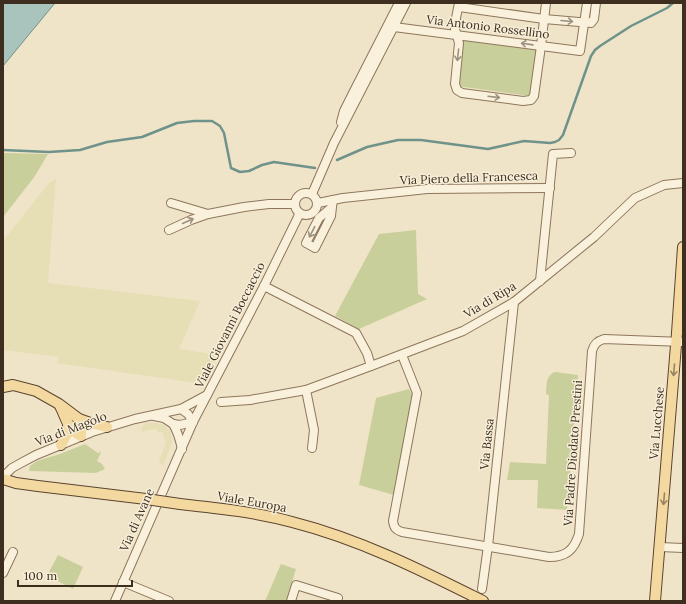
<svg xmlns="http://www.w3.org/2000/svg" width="686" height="604" viewBox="0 0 686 604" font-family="Lora,serif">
	<rect width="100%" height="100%" fill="#f0e4c8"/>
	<g fill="#e6deb5">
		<path d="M 56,179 L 48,283 L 200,301 L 179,349 L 219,355 L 204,384 L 57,363 L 59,357 L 3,350 L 3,241 L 49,183 Z"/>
		<path d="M 148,423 L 155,423 L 164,425 L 171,433 L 172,442 L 163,466 L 159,461 L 166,443 L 164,437 L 162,432 L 158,432 L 156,429 L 147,430 L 143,432 L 141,428 L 145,424 Z"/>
	</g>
	<g fill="#c9cf9b">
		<path d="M 462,39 L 537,49 L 531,93 L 530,96 L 457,86 Z"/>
		<path d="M 3,153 L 48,154 L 35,176 L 3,217 Z"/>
		<path d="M 416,230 L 418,294 L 427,299 L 359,329 L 335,316 L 379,234 Z"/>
		<path d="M 555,372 L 578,375 L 567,510 L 537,508 L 538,480 L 507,480 L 510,462 L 546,464 L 549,395 L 546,394 C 547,386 545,376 555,372 Z"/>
		<path d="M 409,389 L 413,396 L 394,495 L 359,485 L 376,398 Z"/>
		<path d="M 85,444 L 98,453 L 99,453 L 100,451 L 101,452 L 97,461 L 102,464 L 105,469 L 96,473 L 29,471 L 30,466 L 37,461 L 60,454 Z"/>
		<path d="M 58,555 L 83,567 L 73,589 L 47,576 Z"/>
		<path d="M 281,564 L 296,569 L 286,601 L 265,601 Z"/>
	</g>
	<path fill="#a9c4bc" stroke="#6f938a" d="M 3,3 L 55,3 L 3,66 Z"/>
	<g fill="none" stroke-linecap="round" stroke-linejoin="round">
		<g stroke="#6f938a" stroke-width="2.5">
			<path d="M 3,150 L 49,152 L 80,150 L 107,142 L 142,137 L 177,123 L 194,121 L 212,121 L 220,126 L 224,133 L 231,168 L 240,172 L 249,171 L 262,165 L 274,162 L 315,168"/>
			<path d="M 337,160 L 367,147 L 398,140 L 421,140 L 488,149 L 524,141 L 550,143 L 555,142 L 559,140 L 563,135 L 591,56 L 595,50 L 600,46 L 631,26 L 667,8 L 673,3"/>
		</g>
		<defs>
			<g id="minor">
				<path d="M 459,3 L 456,18 L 455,29 L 459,43 L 455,84 L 457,90 L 462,93 L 523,101 L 531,100 L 534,96 L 541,46 L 546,3"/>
				<path d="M 459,7 L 544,19 L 591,23 L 594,19 L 596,3"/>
				<path d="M 394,27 L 580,51 L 587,3"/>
				<path d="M 341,122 L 344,111 L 353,93 L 399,3"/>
				<circle cx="306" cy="204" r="11"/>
				<path d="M 312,194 L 334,143 L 406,3"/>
				<path d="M 171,203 L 208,214"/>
				<path d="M 318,203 L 343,198 L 427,189 L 550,188"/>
				<path d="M 332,207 L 331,216 L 315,248 L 306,243 L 319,218 L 332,207 L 333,200"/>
				<path d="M 169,230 L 191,220 L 208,214 L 244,207 L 269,204 L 295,204"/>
				<path d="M 540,281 L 553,154 L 571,153"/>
				<path d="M 264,286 L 356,333 L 367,353 L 371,366"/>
				<path d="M 402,355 L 417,393 L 393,521 C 394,528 396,530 402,532 L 549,557 C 566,557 574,550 579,534 L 592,351 C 594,344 597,341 604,339 L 683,342"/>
				<path d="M 306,390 L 314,430 L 312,448"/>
				<path d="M 221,402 L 250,400 L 306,390 L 371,366 L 463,331 L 514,302 L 594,237 L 635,198 L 664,185 L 683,183"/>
				<path d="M 181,409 L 188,414 L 193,422"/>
				<path d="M 154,416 L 164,418 L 173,424 L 180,425 L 193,422"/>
				<path d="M 173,424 C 178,432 180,440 182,449"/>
				<path d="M 3,477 L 12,468 L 21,463 L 36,455 L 92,432 L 135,419 L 181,409 L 207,395"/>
				<path d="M 660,547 L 683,548"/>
				<path d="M 3,573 L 13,552"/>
				<path d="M 123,582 L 169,601"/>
				<path d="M 482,589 L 488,546 L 514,302"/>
				<path d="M 115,601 L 193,422 L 264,286 L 298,217 L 299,213"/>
				<path d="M 291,601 L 296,585 L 338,598 L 337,601"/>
			</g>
			<g id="major">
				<path d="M 3,387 L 13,385 L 36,391 L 59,404 L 79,419 L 90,423 L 107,427"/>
				<path d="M 60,406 C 67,419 67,429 81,436 L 81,428 L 79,419"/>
				<path d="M 61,445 L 67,434 L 68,426"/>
				<path d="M 3,479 L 16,483 L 38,486 L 146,499"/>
				<path d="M 180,504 C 217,508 255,512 292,522 C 359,539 421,570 483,601"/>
				<path d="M 655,601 L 677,333 L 683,247"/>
			</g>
		</defs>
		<use href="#minor" stroke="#8d765c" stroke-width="10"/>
		<use href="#major" stroke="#5b4430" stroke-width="12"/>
		<use href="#minor" stroke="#faf1dc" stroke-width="8"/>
		<use href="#major" stroke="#f3d9a0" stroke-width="10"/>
		<defs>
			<path id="major-bridge" d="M 146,499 L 180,504"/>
		</defs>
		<use href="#major-bridge" stroke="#5b4430" stroke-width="12" stroke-linecap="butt"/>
		<use href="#major-bridge" stroke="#f3d9a0" stroke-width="10"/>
	</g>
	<defs><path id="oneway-shaft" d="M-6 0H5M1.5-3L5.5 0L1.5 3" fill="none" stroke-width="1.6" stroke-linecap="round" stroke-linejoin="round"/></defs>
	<g stroke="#9c907e">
		<use href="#oneway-shaft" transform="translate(567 21) rotate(5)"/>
		<use href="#oneway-shaft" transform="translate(527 44) rotate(-172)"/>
		<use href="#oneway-shaft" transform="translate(458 55) rotate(96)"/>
		<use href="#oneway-shaft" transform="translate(494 97) rotate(7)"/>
		<use href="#oneway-shaft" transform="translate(188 221) rotate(-24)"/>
		<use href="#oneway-shaft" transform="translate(312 232) rotate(117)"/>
	</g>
	<g stroke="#988460">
		<use href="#oneway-shaft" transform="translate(674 370) rotate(95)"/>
		<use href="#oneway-shaft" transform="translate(664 499) rotate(95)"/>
	</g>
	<g text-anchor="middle" stroke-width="3" stroke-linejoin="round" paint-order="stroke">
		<g font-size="12" fill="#3d2e20" stroke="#f7eed8">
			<text transform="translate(488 27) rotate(7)" y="4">Via Antonio Rossellino</text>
			<text transform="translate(469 178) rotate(-2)" y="4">Via Piero della Francesca</text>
			<text transform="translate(490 300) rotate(-31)" y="4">Via di Ripa</text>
			<text transform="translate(230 325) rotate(-63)" y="4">Viale Giovanni Boccaccio</text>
			<text transform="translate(657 423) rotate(-85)" y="4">Via Lucchese</text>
			<text transform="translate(71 429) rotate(-21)" y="4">Via di Magolo</text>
			<text transform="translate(487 444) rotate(-84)" y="4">Via Bassa</text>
			<text transform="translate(573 453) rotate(-86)" y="4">Via Padre Diodato Prestini</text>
			<text transform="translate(252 502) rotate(10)" y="4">Viale Europa</text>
			<text transform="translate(137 520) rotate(-66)" y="4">Via di Avane</text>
		</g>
	</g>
	<rect width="686" height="604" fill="none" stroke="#3d2e20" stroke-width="8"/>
	<path d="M18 580v6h114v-6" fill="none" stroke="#3d2e20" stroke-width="2"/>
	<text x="24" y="580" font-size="12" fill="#3d2e20" stroke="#f7eed8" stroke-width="3" paint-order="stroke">100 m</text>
</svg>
